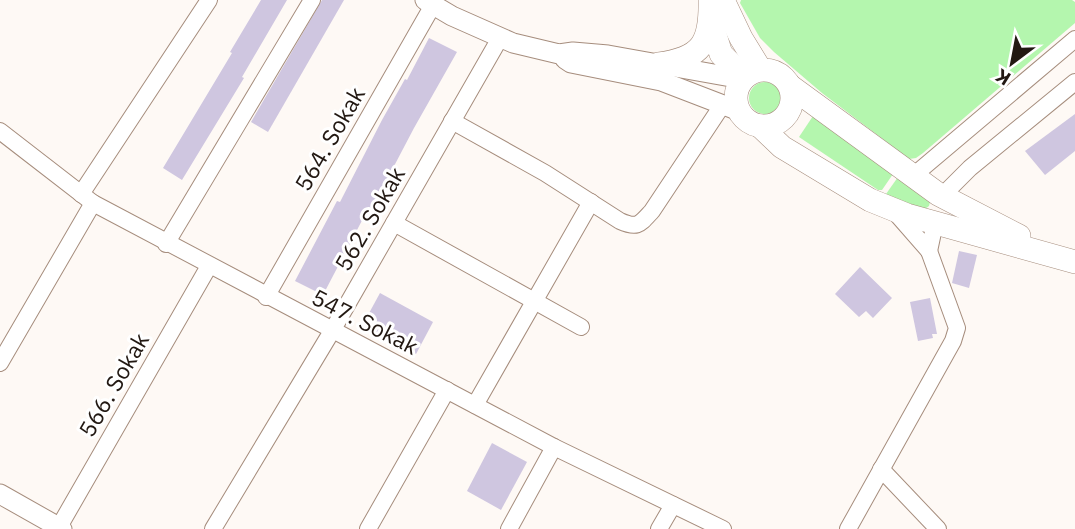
<svg xmlns="http://www.w3.org/2000/svg" width="1075" height="529" viewBox="0 0 1075 529" font-family="'IBM Plex Sans',sans-serif">
	<rect width="100%" height="100%" fill="#fef9f5"/>
	<g fill="#b4f6ae">
		<path d="M 741,0 L 1072,0 L 1075,2 L 1075,23 L 923,153 L 916,158 L 909,159 L 822,93 L 774,52 L 760,38 L 740,3 Z"/>
		<circle cx="765" cy="98" r="16"/>
		<path d="M 815,113 L 893,174 L 882,190 L 878,190 L 799,137 Z"/>
		<path d="M 898,177 L 930,202 L 929,206 L 925,209 L 894,199 L 886,194 Z"/>
	</g>
	<g fill="#cfc6e0">
		<path d="M 261,0 L 287,0 L 242,77 L 244,78 L 182,180 L 163,168 L 232,53 L 230,52 Z"/>
		<path d="M 322,0 L 344,0 L 268,132 L 251,122 Z"/>
		<path d="M 429,38 L 457,52 L 414,128 L 371,210 L 368,209 L 323,295 L 295,281 L 337,201 L 340,202 L 382,120 L 405,79 L 407,80 Z"/>
		<path d="M 1075,114 L 1075,151 L 1045,175 L 1025,151 Z"/>
		<path d="M 959,251 L 977,255 L 969,288 L 952,283 Z"/>
		<path d="M 860,267 L 892,298 L 873,318 L 866,311 L 859,317 L 835,294 Z"/>
		<path d="M 380,293 L 433,322 L 416,354 L 362,326 Z"/>
		<path d="M 930,298 L 937,334 L 932,334 L 933,338 L 918,341 L 910,302 Z"/>
		<path d="M 492,443 L 527,462 L 501,510 L 467,491 Z"/>
	</g>
	<g fill="none" stroke-linecap="round" stroke-linejoin="round">
		<defs>
			<g id="minor">
				<path d="M 452,121 L 545,173 L 620,221 C 638,229 640,224 652,211 L 723,104"/>
				<path d="M 0,131 L 93,203 L 554,447 L 723,529"/>
				<path d="M 913,176 L 1075,39"/>
				<path d="M 81,194 L 209,0"/>
				<path d="M 942,196 L 970,168 L 1075,82"/>
				<path d="M 894,211 L 929,251 L 935,223"/>
				<path d="M 394,223 L 581,327"/>
				<path d="M 166,244 L 312,0"/>
				<path d="M 266,297 L 433,5"/>
				<path d="M 0,363 L 93,203"/>
				<path d="M 475,405 L 591,202"/>
				<path d="M 881,469 L 938,529"/>
				<path d="M 59,527 L 209,266"/>
				<path d="M 213,529 L 332,331 L 500,38"/>
				<path d="M 368,529 L 447,390"/>
				<path d="M 509,529 L 554,447"/>
				<path d="M 659,529 L 673,505"/>
				<path d="M 848,529 L 953,341 L 957,328 L 929,251"/>
			</g>
			<g id="tertiary">
				<path d="M 425,0 L 452,16 L 513,43 L 559,54 L 573,52 L 608,55 L 742,79"/>
				<path d="M 565,59 L 571,63 L 661,81 L 739,111"/>
				<path d="M 0,494 L 62,529"/>
			</g>
			<g id="secondary">
				<path d="M 723,0 L 741,38 L 760,69"/>
				<path d="M 710,19 L 721,54 L 744,77"/>
				<path d="M 659,64 C 702,58 711,43 710,0"/>
				<circle cx="764" cy="98" r="28"/>
				<path d="M 790,86 L 938,194 L 1019,236"/>
				<path d="M 760,126 L 782,147 L 870,200 L 907,215 L 1075,262"/>
			</g>
		</defs>
		<use href="#minor" stroke="#a68d7d" stroke-width="18"/>
		<use href="#tertiary" stroke="#a68d7d" stroke-width="21"/>
		<use href="#secondary" stroke="#a68d7d" stroke-width="24"/>
		<use href="#minor" stroke="#fff" stroke-width="16"/>
		<use href="#tertiary" stroke="#fff" stroke-width="19"/>
		<use href="#secondary" stroke="#fff" stroke-width="23"/>
	</g>
	<g text-anchor="middle" stroke-width="6" stroke-linejoin="round" paint-order="stroke">
		<g font-size="23" fill="#221812" stroke="#fff">
			<text transform="translate(330 139) rotate(-60)" y="8">564. Sokak</text>
			<text transform="translate(370 219) rotate(-60)" y="8">562. Sokak</text>
			<text transform="translate(365 322) rotate(27)" y="8">547. Sokak</text>
			<text transform="translate(114 385) rotate(-60)" y="8">566. Sokak</text>
		</g>
	</g>
	<g transform="translate(1012 63) rotate(212)" stroke="#ffffff" stroke-width="5" paint-order="stroke">
	<path d="M0-5L12 26L0 18L-12 26Z" fill="#221812"/>
	<text y="-10" font-size="19" font-weight="bold" text-anchor="middle" fill="#221812">K</text>
	</g>
</svg>
